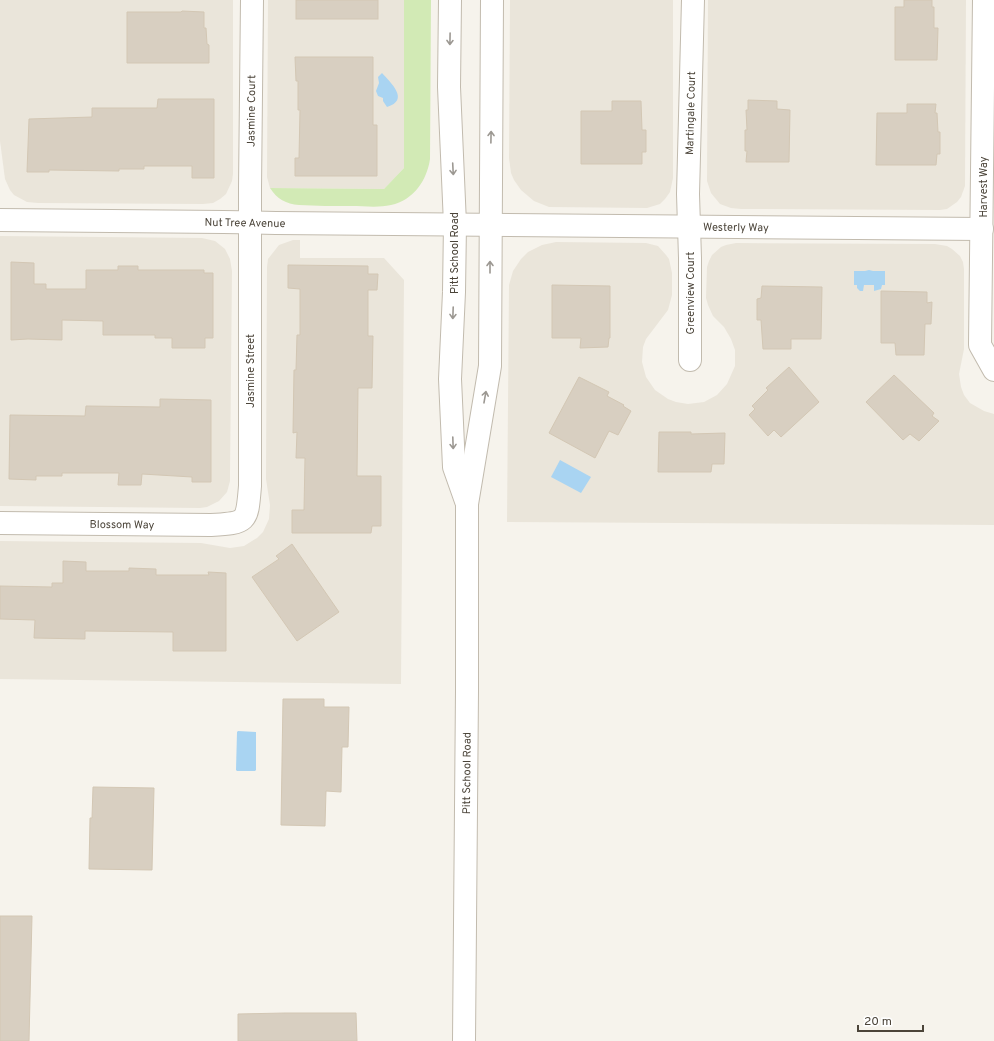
<svg xmlns="http://www.w3.org/2000/svg" width="994" height="1041" viewBox="0 0 994 1041" font-family="Overpass,sans-serif">
	<rect width="100%" height="100%" fill="#f6f3ec"/>
	<g fill="#eae5da">
		<path d="M 0,0 L 233,0 L 233,174 L 232,181 L 226,194 L 220,199 L 213,203 L 203,204 L 38,203 L 27,202 L 14,195 L 10,190 L 5,179 L 0,141 Z"/>
		<path d="M 268,0 L 404,0 L 404,168 L 384,189 L 270,188 L 267,177 Z"/>
		<path d="M 510,0 L 673,0 L 673,178 L 670,192 L 665,199 L 660,204 L 647,208 L 549,207 L 534,201 L 521,190 L 514,180 L 511,173 L 509,158 Z"/>
		<path d="M 708,0 L 966,0 L 965,186 L 961,197 L 957,202 L 947,209 L 940,210 L 741,209 L 731,208 L 720,204 L 711,193 L 707,181 Z"/>
		<path d="M 0,236 L 202,238 L 215,241 L 225,249 L 230,259 L 232,271 L 230,473 L 230,481 L 227,492 L 219,501 L 207,507 L 200,508 L 0,506 Z"/>
		<path d="M 293,240 L 300,240 L 300,258 L 384,258 L 404,280 L 401,684 L 0,679 L 0,541 L 201,543 L 230,548 L 244,546 L 257,538 L 263,532 L 269,519 L 270,505 L 266,479 L 267,267 L 268,259 L 279,245 Z"/>
		<path d="M 556,242 L 646,243 L 658,246 L 666,255 L 669,259 L 672,273 L 672,295 L 668,310 L 646,339 L 643,347 L 642,362 L 646,377 L 655,390 L 668,399 L 676,402 L 688,404 L 704,402 L 717,395 L 727,384 L 735,366 L 735,350 L 731,339 L 724,327 L 713,316 L 708,305 L 706,298 L 707,267 L 709,261 L 712,255 L 721,247 L 726,245 L 736,243 L 935,244 L 947,246 L 952,249 L 960,256 L 963,262 L 964,269 L 964,349 L 959,374 L 961,387 L 964,395 L 970,403 L 984,411 L 994,414 L 994,525 L 507,522 L 509,285 L 513,271 L 521,259 L 528,252 L 542,245 Z"/>
	</g>
	<path fill="#d2eab5" d="M 404,0 L 431,0 L 430,159 C 427,180 414,200 391,205 C 378,208 364,206 351,206 C 334,206 316,206 299,205 C 286,204 277,199 270,188 L 384,189 L 404,168 Z"/>
	<g fill="#a9d4f2">
		<path d="M 382,73 C 391,83 410,100 387,107 L 383,101 L 383,98 L 378,96 L 376,91 L 379,83 L 378,77 Z"/>
		<path d="M 869,270 L 873,271 L 885,271 L 885,285 L 882,285 L 881,289 L 874,291 L 874,285 L 864,285 L 863,291 L 860,291 L 857,288 L 857,285 L 854,285 L 854,271 L 865,271 Z"/>
		<path d="M 560,460 L 591,477 L 581,493 L 551,477 Z"/>
		<path d="M 238,731 L 256,732 L 256,770 L 255,771 L 237,771 L 236,770 L 237,732 Z"/>
	</g>
	<g fill="#d8cfc1" stroke="#d3c7b4">
		<rect x="296" y="0" width="82" height="19"/>
		<path d="M 904,0 L 932,0 L 932,7 L 934,7 L 934,28 L 938,28 L 937,60 L 895,60 L 895,7 L 904,7 Z"/>
		<path d="M 182,11 L 204,12 L 204,28 L 206,28 L 207,44 L 209,45 L 209,63 L 127,63 L 127,12 L 181,12 Z"/>
		<path d="M 295,57 L 373,57 L 373,125 L 377,125 L 377,176 L 295,176 L 295,158 L 299,158 L 300,110 L 298,110 L 298,81 L 296,81 Z"/>
		<path d="M 158,99 L 214,99 L 214,178 L 192,178 L 192,166 L 144,166 L 144,169 L 119,169 L 119,171 L 49,170 L 49,172 L 27,172 L 29,119 L 92,117 L 92,108 L 157,108 Z"/>
		<path d="M 748,100 L 777,101 L 777,109 L 790,110 L 789,162 L 746,162 L 747,151 L 745,151 L 745,130 L 747,130 L 746,110 L 748,110 Z"/>
		<path d="M 612,101 L 641,101 L 642,130 L 646,130 L 646,152 L 642,152 L 642,164 L 581,164 L 581,111 L 612,111 Z"/>
		<path d="M 907,104 L 936,104 L 935,113 L 937,113 L 938,132 L 940,132 L 940,154 L 937,154 L 936,165 L 876,165 L 877,113 L 907,113 Z"/>
		<path d="M 11,262 L 34,263 L 34,284 L 46,284 L 46,289 L 86,289 L 86,270 L 118,270 L 118,266 L 138,266 L 138,270 L 204,270 L 204,273 L 213,273 L 213,338 L 205,338 L 205,348 L 172,348 L 172,338 L 155,338 L 155,335 L 103,335 L 103,321 L 62,320 L 62,340 L 28,339 L 11,340 Z"/>
		<path d="M 288,265 L 368,266 L 368,274 L 378,274 L 377,290 L 368,290 L 368,336 L 373,336 L 372,388 L 358,388 L 357,476 L 381,476 L 381,526 L 372,526 L 371,533 L 292,533 L 292,510 L 304,510 L 305,458 L 296,458 L 297,432 L 293,433 L 294,370 L 296,370 L 297,335 L 300,335 L 300,289 L 288,288 Z"/>
		<path d="M 552,285 L 610,286 L 610,338 L 609,338 L 608,347 L 580,348 L 581,338 L 552,338 Z"/>
		<path d="M 762,286 L 822,287 L 821,339 L 791,339 L 791,349 L 763,349 L 761,320 L 757,320 L 757,299 L 761,298 Z"/>
		<path d="M 881,291 L 927,292 L 927,303 L 932,302 L 931,324 L 925,324 L 924,355 L 896,355 L 895,343 L 881,343 Z"/>
		<path d="M 789,367 L 819,402 L 781,437 L 774,430 L 768,436 L 749,415 L 755,409 L 752,406 L 768,390 L 766,388 Z"/>
		<path d="M 894,375 L 934,413 L 932,416 L 939,421 L 919,441 L 910,434 L 903,440 L 866,402 Z"/>
		<path d="M 579,377 L 609,392 L 607,396 L 624,405 L 623,406 L 631,411 L 618,435 L 609,431 L 595,458 L 549,433 Z"/>
		<path d="M 160,399 L 211,400 L 211,482 L 192,482 L 192,477 L 142,474 L 141,485 L 118,485 L 119,473 L 62,473 L 62,476 L 36,476 L 36,480 L 9,479 L 10,415 L 85,416 L 86,406 L 160,407 Z"/>
		<path d="M 659,432 L 691,432 L 691,434 L 725,433 L 724,464 L 712,464 L 711,472 L 658,472 Z"/>
		<path d="M 292,544 L 339,612 L 297,641 L 252,577 L 279,559 L 276,556 Z"/>
		<path d="M 63,561 L 86,562 L 86,571 L 129,571 L 129,568 L 156,569 L 156,575 L 209,575 L 208,572 L 226,573 L 226,651 L 173,651 L 173,632 L 85,631 L 85,639 L 34,638 L 35,620 L 0,619 L 0,586 L 52,587 L 52,583 L 63,583 Z"/>
		<path d="M 283,699 L 324,699 L 324,707 L 349,707 L 348,747 L 342,747 L 341,792 L 326,791 L 325,826 L 281,825 Z"/>
		<path d="M 93,787 L 154,788 L 152,870 L 89,869 L 90,818 L 92,818 Z"/>
		<path d="M 0,916 L 32,916 L 29,1041 L 0,1041 Z"/>
		<path d="M 285,1013 L 356,1013 L 357,1041 L 238,1041 L 238,1014 Z"/>
	</g>
	<g fill="none" stroke-linecap="round" stroke-linejoin="round">
		<defs>
			<g id="minor">
				<path d="M 984,0 L 980,345 L 994,370"/>
				<path id="s1" d="M 0,220 L 223,222 L 276,223 L 982,229"/>
				<path id="s2" d="M 690,360 L 690,258 L 688,194 L 693,0"/>
				<path id="s3" d="M 0,523 L 211,525 C 248,523 247,522 250,486 L 250,188 L 252,0"/>
			</g>
			<g id="tertiary">
				<path d="M 450,0 L 449,87 L 455,224 L 454,292 L 450,379 L 454,467 L 466,501"/>
				<path id="s4" d="M 464,1041 L 467,691 L 467,504 L 490,366 L 492,0"/>
			</g>
		</defs>
		<use href="#minor" stroke="#c2bbae" stroke-width="24"/>
		<use href="#tertiary" stroke="#c2bbae" stroke-width="24"/>
		<use href="#minor" stroke="#fff" stroke-width="22"/>
		<use href="#tertiary" stroke="#fff" stroke-width="22"/>
	</g>
	<defs><path id="oneway-shaft" d="M-6 0H5M1.5-3L5.5 0L1.5 3" fill="none" stroke-width="1.6" stroke-linecap="round" stroke-linejoin="round"/></defs>
	<g stroke="#9c9892">
		<use href="#oneway-shaft" transform="translate(450 39) rotate(91)"/>
		<use href="#oneway-shaft" transform="translate(491 137) rotate(-89)"/>
		<use href="#oneway-shaft" transform="translate(453 169) rotate(87)"/>
		<use href="#oneway-shaft" transform="translate(490 267) rotate(-90)"/>
		<use href="#oneway-shaft" transform="translate(453 313) rotate(92)"/>
		<use href="#oneway-shaft" transform="translate(485 397) rotate(-80)"/>
		<use href="#oneway-shaft" transform="translate(453 443) rotate(88)"/>
	</g>
	<g text-anchor="middle" stroke-width="3" stroke-linejoin="round" paint-order="stroke">
		<g font-size="11" fill="#4b4439" stroke="#fff">
			<text dy="4" stroke="none"><textPath href="#s3" startOffset="653">Jasmine Court</textPath></text>
			<text dy="4" stroke="none"><textPath href="#s2" startOffset="247">Martingale Court</textPath></text>
			<text transform="translate(983 187) rotate(-90)" y="4">Harvest Way</text>
			<text dy="4" stroke="none"><textPath href="#s1" startOffset="245">Nut Tree Avenue</textPath></text>
			<text dy="4" stroke="none"><textPath href="#s1" startOffset="736">Westerly Way</textPath></text>
			<text transform="translate(454 253) rotate(-90)" y="4">Pitt School Road</text>
			<text transform="translate(690 293) rotate(-90)" y="4">Greenview Court</text>
			<text transform="translate(250 371) rotate(-90)" y="4">Jasmine Street</text>
			<text dy="4" stroke="none"><textPath href="#s3" startOffset="122">Blossom Way</textPath></text>
			<text dy="4" stroke="none"><textPath href="#s4" startOffset="268">Pitt School Road</textPath></text>
		</g>
	</g>
	<path d="M858 1025v6h65v-6" fill="none" stroke="#4b4439" stroke-width="2"/>
	<text x="864" y="1025" font-size="12" fill="#4b4439" stroke="#ffffff" stroke-width="3" paint-order="stroke">20 m</text>
</svg>
